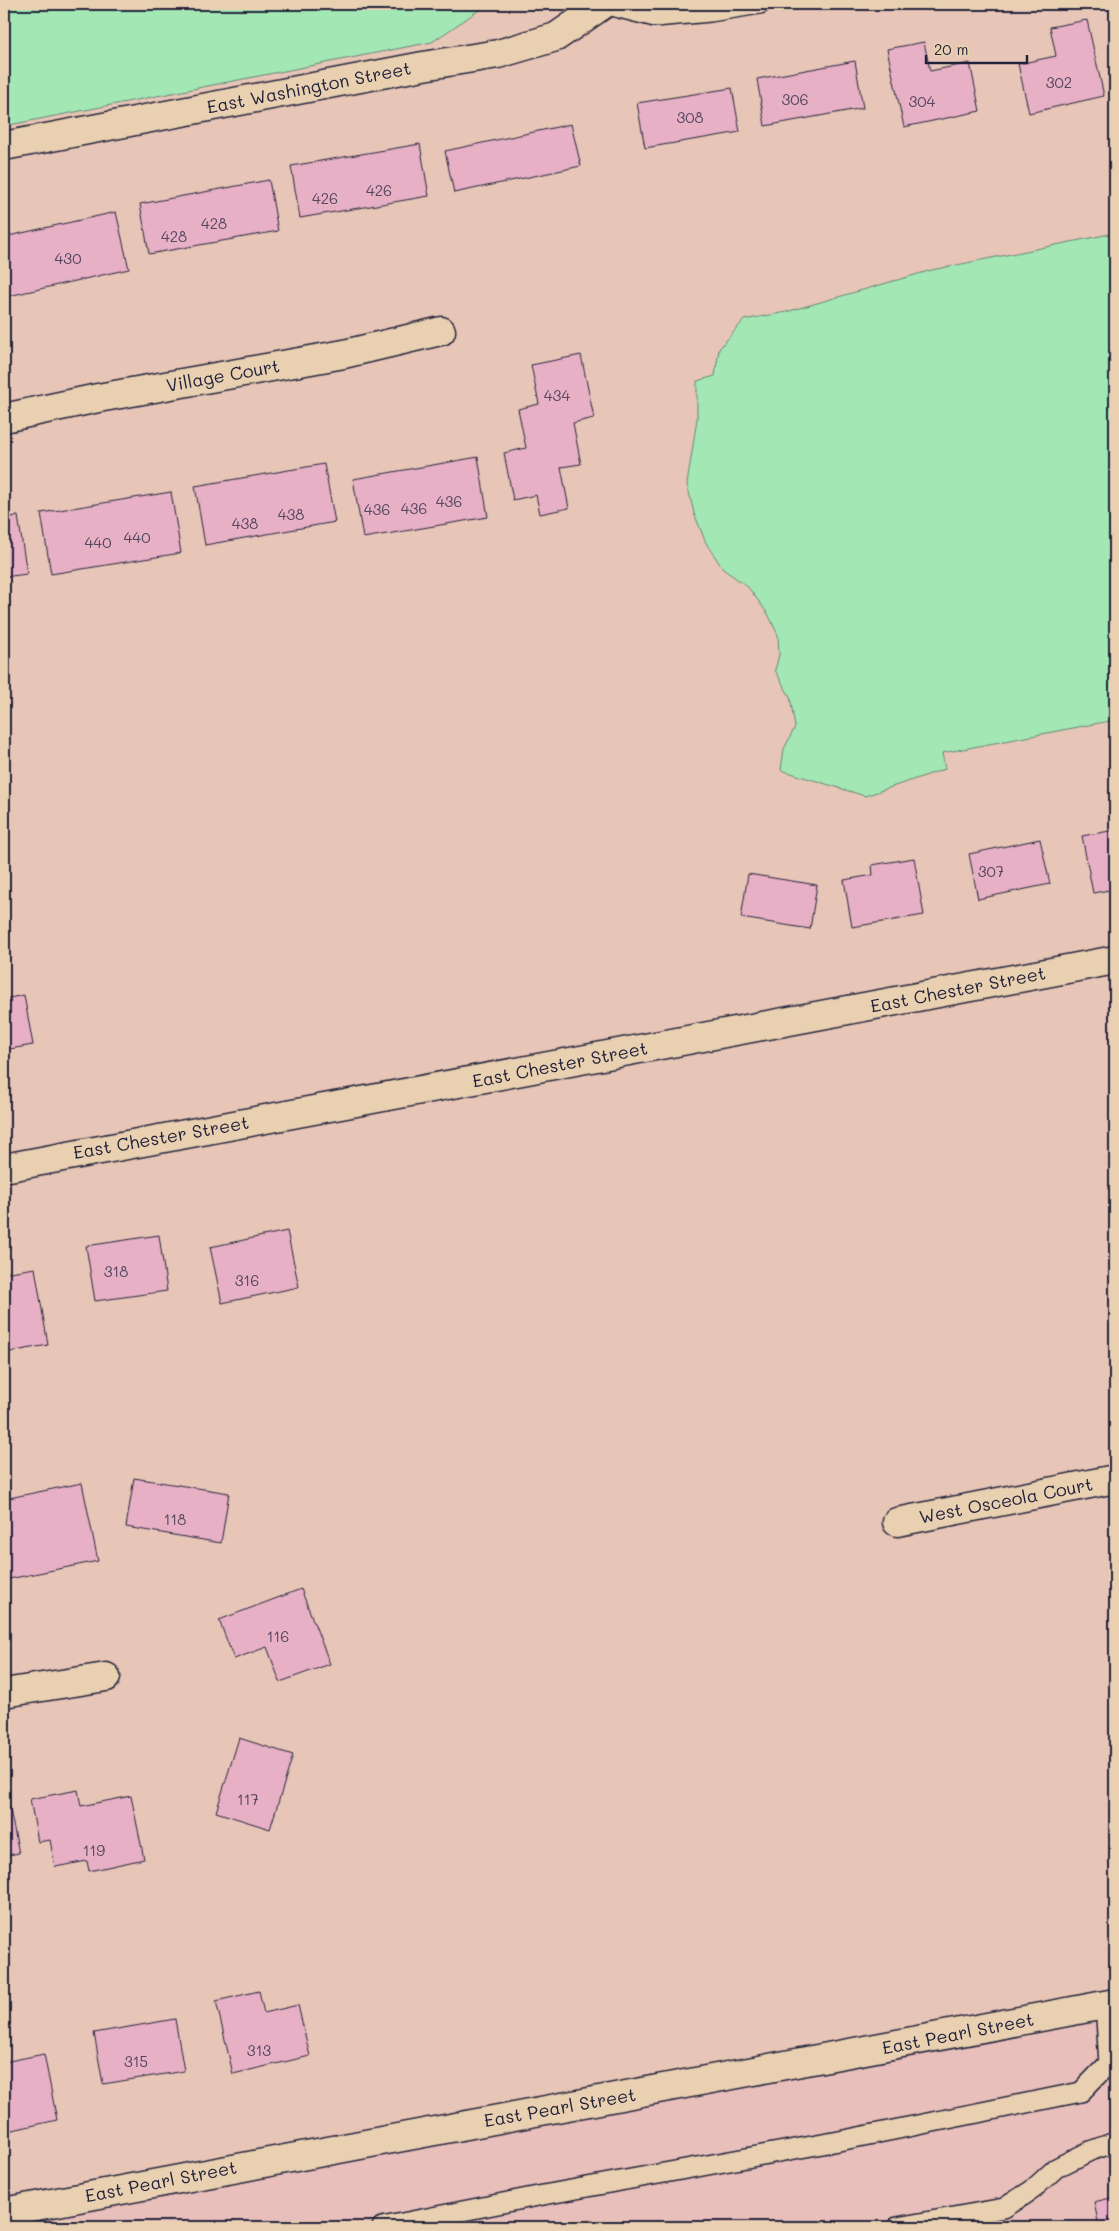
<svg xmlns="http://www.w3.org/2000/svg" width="1119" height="2231" viewBox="0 0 1119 2231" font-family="Mali,sans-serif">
	<rect width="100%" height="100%" fill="#e8c6b7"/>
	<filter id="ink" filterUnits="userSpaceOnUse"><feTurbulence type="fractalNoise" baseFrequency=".02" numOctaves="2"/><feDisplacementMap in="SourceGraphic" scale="10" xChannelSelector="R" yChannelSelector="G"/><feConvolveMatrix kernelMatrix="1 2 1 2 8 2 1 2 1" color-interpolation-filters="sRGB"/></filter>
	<g filter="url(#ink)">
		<path fill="#e8bfbb" d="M 1115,2003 L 1115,2227 L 4,2227 L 4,2212 Z"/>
		<g fill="#a3e8b4" stroke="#628578">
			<path d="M 4,4 L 488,4 L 432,42 L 4,126 Z"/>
			<path d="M 1115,233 L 1115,720 L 942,753 L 945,769 L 865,796 L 781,770 L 784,749 L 795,727 L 790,697 L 775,670 L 779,655 L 778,635 L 768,614 L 748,587 L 723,569 L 706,543 L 694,513 L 687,484 L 697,419 L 697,381 L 715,376 L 719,349 L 744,320 L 786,312 L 932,270 Z"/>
		</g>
		<g fill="#e7b0c5" stroke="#22223b">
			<path d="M 1087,20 L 1104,96 L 1029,113 L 1018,64 L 1056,56 L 1050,27 Z"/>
			<path d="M 924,42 L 930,71 L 970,63 L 980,111 L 904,127 L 887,49 Z"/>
			<path d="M 855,61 L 863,108 L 765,126 L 757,79 Z"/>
			<path d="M 732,88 L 740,132 L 645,148 L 637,103 Z"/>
			<path d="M 571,124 L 581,166 L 454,193 L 445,151 Z"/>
			<path d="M 420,144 L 429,196 L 300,218 L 291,166 Z"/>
			<path d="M 269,180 L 278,231 L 149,254 L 140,204 Z"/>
			<path d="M 116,212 L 129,269 L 4,297 L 4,237 Z"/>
			<path d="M 581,355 L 594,418 L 573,423 L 581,464 L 561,467 L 569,508 L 540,514 L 536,495 L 513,500 L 504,453 L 526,448 L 518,409 L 539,404 L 531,365 Z"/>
			<path d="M 478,457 L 488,517 L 363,538 L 353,479 Z"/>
			<path d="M 324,464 L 335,522 L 205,545 L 195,486 Z"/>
			<path d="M 171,492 L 181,553 L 51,574 L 41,513 Z"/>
			<path d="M 18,516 L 27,574 L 4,577 L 4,518 Z"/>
			<path d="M 1115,830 L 1115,889 L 1093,893 L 1082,836 Z"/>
			<path d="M 1040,839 L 1050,884 L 978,899 L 969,854 Z"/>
			<path d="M 914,858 L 924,915 L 852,927 L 844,880 L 873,875 L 872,865 Z"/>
			<path d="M 748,874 L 817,885 L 810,929 L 741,918 Z"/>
			<path d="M 24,995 L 33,1045 L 4,1050 L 4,999 Z"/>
			<path d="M 287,1231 L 299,1287 L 222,1303 L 210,1247 Z"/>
			<path d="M 159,1235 L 167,1291 L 95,1301 L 86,1246 Z"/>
			<path d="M 35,1268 L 48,1345 L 4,1353 L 4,1273 Z"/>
			<path d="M 134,1478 L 229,1493 L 221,1543 L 126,1527 Z"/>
			<path d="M 82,1483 L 98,1561 L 4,1580 L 4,1499 Z"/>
			<path d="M 301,1589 L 330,1664 L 280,1682 L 267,1647 L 234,1659 L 219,1620 Z"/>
			<path d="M 239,1738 L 293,1755 L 270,1829 L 216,1812 Z"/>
			<path d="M 78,1790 L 81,1806 L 131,1796 L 144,1859 L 89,1871 L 87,1861 L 55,1867 L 50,1840 L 38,1842 L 30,1799 Z"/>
			<path d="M 4,1791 L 6,1791 L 19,1853 L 4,1856 Z"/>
			<path d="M 259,1991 L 264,2013 L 298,2005 L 310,2056 L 233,2074 L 216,2001 Z"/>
			<path d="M 175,2019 L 184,2071 L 103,2084 L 94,2033 Z"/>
			<path d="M 44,2054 L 57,2120 L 4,2132 L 4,2062 Z"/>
			<path d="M 1115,2197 L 1115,2227 L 1099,2227 L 1094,2202 Z"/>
		</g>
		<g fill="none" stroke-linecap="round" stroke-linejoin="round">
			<defs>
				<g id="lane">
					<path d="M 604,4 L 655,17 L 710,12 L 760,4"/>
					<path d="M 382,2227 L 538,2196 L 839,2141 L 1081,2092 L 1109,2063 L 1105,2005"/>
					<path d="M 897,2227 L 1004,2208 L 1032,2190 L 1056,2168 L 1090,2151 L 1115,2142"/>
				</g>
				<g id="street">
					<path d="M 4,146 L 423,66 L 498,54 L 556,37 L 604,4"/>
					<path d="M 4,418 L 98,398 L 344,354 L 441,331"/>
					<path d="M 4,1168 L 1115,960"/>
					<path d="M 897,1522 L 1115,1479"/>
					<path d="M 4,1693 L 106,1677"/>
					<path d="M 4,2212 L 1115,2003"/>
				</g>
			</defs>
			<use href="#lane" stroke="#22223b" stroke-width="22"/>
			<use href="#street" stroke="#22223b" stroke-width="31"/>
			<use href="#lane" stroke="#e9d0b1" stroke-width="19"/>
			<use href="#street" stroke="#e9d0b1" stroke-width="28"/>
		</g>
	</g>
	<g text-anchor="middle" stroke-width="4.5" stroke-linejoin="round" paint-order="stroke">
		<g font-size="15" fill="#53465e">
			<text x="1059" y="88">302</text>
			<text x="795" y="105">306</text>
			<text x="922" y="107">304</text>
			<text x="690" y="123">308</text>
			<text x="379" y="196">426</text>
			<text x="325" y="204">426</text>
			<text x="214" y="229">428</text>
			<text x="174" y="242">428</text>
			<text x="68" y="264">430</text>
			<text x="557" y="401">434</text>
			<text x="449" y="507">436</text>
			<text x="414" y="514">436</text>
			<text x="377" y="515">436</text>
			<text x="291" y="520">438</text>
			<text x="245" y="529">438</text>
			<text x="137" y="543">440</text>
			<text x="98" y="548">440</text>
			<text x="991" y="877">307</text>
			<text x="116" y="1277">318</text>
			<text x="247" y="1286">316</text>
			<text x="175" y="1525">118</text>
			<text x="278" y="1642">116</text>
			<text x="248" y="1805">117</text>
			<text x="94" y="1856">119</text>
			<text x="259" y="2056">313</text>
			<text x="136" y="2067">315</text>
		</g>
		<g font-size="18" fill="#22223b" stroke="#e9d0b1">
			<text transform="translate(309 88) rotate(-11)" y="6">East Washington Street</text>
			<text transform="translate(223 376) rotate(-10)" y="6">Village Court</text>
			<text transform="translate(958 990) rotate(-11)" y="6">East Chester Street</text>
			<text transform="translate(560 1065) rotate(-11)" y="6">East Chester Street</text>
			<text transform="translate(161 1138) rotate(-10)" y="6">East Chester Street</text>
			<text transform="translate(1006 1501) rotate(-11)" y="6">West Osceola Court</text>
			<text transform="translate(958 2034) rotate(-11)" y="6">East Pearl Street</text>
			<text transform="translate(560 2108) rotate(-10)" y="6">East Pearl Street</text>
			<text transform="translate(161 2182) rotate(-11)" y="6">East Pearl Street</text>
		</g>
	</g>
	<rect width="1119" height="2231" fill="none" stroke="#e9d0b1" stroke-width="20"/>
	<rect x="10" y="10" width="1099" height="2211" fill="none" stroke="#22223b" stroke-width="2" filter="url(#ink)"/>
	<path d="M926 55v8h101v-8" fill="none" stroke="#22223b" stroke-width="2.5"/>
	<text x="934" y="55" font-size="15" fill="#22223b" stroke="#e9d0b1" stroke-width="4" paint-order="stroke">20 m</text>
</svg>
